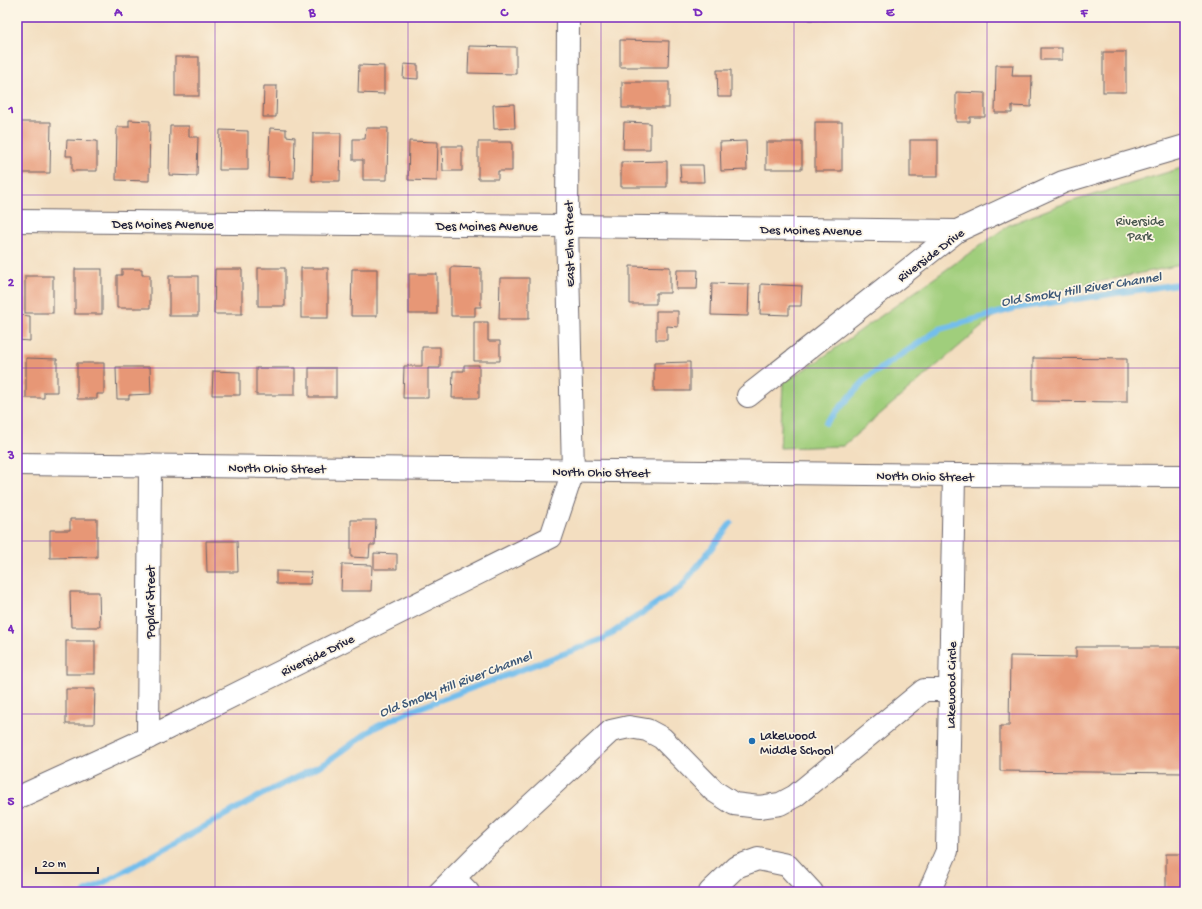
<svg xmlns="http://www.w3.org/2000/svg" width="1202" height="909" viewBox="0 0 1202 909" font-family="'Gochi Hand',sans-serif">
	<rect width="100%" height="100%" fill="#fcf5e5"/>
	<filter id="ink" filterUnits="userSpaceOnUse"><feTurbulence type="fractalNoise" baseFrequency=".025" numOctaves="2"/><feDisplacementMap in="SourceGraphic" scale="8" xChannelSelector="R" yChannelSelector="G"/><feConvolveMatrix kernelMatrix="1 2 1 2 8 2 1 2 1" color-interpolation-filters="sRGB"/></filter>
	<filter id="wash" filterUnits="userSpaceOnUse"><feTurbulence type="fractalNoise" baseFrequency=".012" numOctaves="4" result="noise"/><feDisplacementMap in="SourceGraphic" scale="16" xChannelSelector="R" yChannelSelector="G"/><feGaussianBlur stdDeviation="0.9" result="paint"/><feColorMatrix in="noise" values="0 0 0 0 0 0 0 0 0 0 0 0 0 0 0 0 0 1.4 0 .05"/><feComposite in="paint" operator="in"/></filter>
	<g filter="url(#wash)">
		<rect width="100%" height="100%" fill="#f3dec0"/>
		<path fill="#a0ce7b" stroke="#61785b" d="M 1185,167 L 1185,264 L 1013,300 L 843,446 L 780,448 L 783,383 L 819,360 L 1009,225 L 1057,206 Z"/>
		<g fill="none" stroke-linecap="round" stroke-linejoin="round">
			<g stroke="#73beec" stroke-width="6">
				<path d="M 826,423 L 868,377 L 940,329 L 1016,308 L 1185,283"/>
				<path d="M 85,892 L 103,883 L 263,794 L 327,762 L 374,728 L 408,712 L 603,639 L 681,587 L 731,523"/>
			</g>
		</g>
		<g id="blocks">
			<g fill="#e79776">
				<rect x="704" y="17" width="21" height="2"/>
				<rect x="809" y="17" width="21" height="3"/>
				<path d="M 620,40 L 669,41 L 668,67 L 620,67 Z"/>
				<path d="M 469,46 L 516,47 L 516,74 L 468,73 Z"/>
				<rect x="1041" y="48" width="21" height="12"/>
				<rect x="1103" y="52" width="23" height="40"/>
				<rect x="175" y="57" width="24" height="39"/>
				<path d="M 404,64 L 418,65 L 418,79 L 403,78 Z"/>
				<path d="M 359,65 L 384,66 L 384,94 L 358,93 Z"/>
				<path d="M 996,65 L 1013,65 L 1012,76 L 1032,76 L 1031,107 L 1012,106 L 1012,113 L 995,113 Z"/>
				<path d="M 717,70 L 731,70 L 731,97 L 718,97 Z"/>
				<rect x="622" y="82" width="47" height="26"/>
				<path d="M 264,86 L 277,86 L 276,117 L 263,117 Z"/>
				<path d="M 956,92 L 985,93 L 985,117 L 970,117 L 970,122 L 956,122 Z"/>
				<path d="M 514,104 L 515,128 L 494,129 L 493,105 Z"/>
				<path d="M 129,120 L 150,121 L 149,181 L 116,180 L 117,127 L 129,127 Z"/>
				<path d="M 21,122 L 51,122 L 50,173 L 20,173 Z"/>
				<path d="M 624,122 L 650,123 L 650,149 L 623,149 Z"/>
				<rect x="815" y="122" width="27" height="49"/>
				<path d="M 170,126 L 189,126 L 189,137 L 198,137 L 197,176 L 169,175 Z"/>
				<path d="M 270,128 L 286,129 L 286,136 L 295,137 L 294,178 L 268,177 Z"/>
				<path d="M 366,128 L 388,128 L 387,180 L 363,180 L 363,160 L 353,160 L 353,139 L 365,139 Z"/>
				<path d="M 220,130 L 248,131 L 248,170 L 219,170 Z"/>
				<path d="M 313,133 L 341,133 L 340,181 L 312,181 Z"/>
				<path d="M 67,140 L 97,141 L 97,171 L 72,171 L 72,156 L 66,156 Z"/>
				<rect x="910" y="140" width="28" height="37"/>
				<path d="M 409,141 L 438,142 L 437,181 L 408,180 Z"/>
				<path d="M 746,141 L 747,170 L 721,171 L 720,142 Z"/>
				<path d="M 478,142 L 512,142 L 512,171 L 498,171 L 498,179 L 478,179 Z"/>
				<rect x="766" y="142" width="36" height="27"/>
				<path d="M 442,146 L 462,146 L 462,171 L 443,171 Z"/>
				<path d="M 667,161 L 667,187 L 621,187 L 621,162 Z"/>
				<path d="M 680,165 L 703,165 L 704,182 L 681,182 Z"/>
				<path d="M 630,266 L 670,267 L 670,293 L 656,293 L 656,304 L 630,304 Z"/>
				<path d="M 451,267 L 481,268 L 481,307 L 475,307 L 475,316 L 451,316 Z"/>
				<rect x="258" y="268" width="27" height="38"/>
				<rect x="301" y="268" width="27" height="50"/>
				<rect x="75" y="269" width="27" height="45"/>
				<path d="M 122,269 L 142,269 L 142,275 L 150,275 L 150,308 L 117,308 L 117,275 L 122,275 Z"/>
				<path d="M 215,269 L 242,269 L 242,314 L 214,314 Z"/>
				<path d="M 352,269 L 377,269 L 377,316 L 351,316 Z"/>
				<path d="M 677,270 L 698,270 L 697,289 L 676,289 Z"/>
				<rect x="409" y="274" width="28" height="40"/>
				<rect x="25" y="276" width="28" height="37"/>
				<rect x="169" y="276" width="29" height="40"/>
				<path d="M 500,278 L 529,278 L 529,319 L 499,319 Z"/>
				<path d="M 712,283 L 749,284 L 748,316 L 711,315 Z"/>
				<path d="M 761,284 L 802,286 L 801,306 L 789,306 L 789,315 L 760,314 Z"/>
				<path d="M 656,311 L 678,311 L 678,327 L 667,326 L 667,340 L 656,340 Z"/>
				<path d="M 17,315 L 30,316 L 30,341 L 17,340 Z"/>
				<path d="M 474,322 L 488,322 L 488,341 L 500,341 L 500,361 L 474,361 Z"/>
				<path d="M 422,347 L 440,347 L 440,368 L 428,368 L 428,398 L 403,398 L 404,366 L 422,366 Z"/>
				<path d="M 26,358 L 57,359 L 57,392 L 44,392 L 44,398 L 26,398 Z"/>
				<path d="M 1033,358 L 1127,359 L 1127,402 L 1033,401 Z"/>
				<path d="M 690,362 L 690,391 L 654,391 L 654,363 Z"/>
				<path d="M 77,363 L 104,363 L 104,394 L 97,394 L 97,399 L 77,399 Z"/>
				<path d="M 464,365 L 479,365 L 479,398 L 452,398 L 453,371 L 464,371 Z"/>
				<path d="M 116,367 L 150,367 L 151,394 L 129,395 L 129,399 L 117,399 Z"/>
				<rect x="256" y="368" width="39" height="27"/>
				<rect x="309" y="368" width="27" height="29"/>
				<path d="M 213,371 L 240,372 L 240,395 L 212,395 Z"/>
				<path d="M 70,519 L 97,519 L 97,557 L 50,558 L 50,530 L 70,530 Z"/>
				<path d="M 351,520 L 376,520 L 375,545 L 370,545 L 369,558 L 351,557 Z"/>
				<path d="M 206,541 L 237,541 L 238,572 L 207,572 Z"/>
				<path d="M 374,553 L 397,554 L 397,569 L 374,569 Z"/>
				<path d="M 342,564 L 372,565 L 371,591 L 341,591 Z"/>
				<path d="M 276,571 L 311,572 L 310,584 L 276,584 Z"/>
				<path d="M 70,592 L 99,592 L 100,627 L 71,627 Z"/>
				<rect x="66" y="641" width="29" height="33"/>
				<path d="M 1076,647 L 1185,647 L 1185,773 L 1000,771 L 1000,726 L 1009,726 L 1010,656 L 1076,657 Z"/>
				<path d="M 66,689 L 95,689 L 94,724 L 66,724 Z"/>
				<rect x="1166" y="854" width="19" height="38"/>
			</g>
		</g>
	</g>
	<g filter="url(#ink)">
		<use href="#blocks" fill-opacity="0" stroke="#6b646a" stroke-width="1"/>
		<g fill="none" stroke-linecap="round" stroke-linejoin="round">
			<defs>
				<g id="minor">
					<path d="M 17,221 L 567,226 L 957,231"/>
					<path d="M 748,396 L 957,231 L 1063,182 L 1185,146"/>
					<path d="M 148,738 L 150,465"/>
					<path d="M 17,798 L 148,738 L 551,537 L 573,471 L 567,226 L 568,17"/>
					<path d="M 440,892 L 454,878"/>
					<path d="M 468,892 L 454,878 L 480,852 L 611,731 L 629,727 L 647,730 L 662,738 L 714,791 L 734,804 L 759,807 L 780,804 L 795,796 L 924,690 L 950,690"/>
					<path d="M 710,892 L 736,867 L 758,859 L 787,865 L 812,892"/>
					<path d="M 929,892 L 947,851 L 954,475"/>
				</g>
				<path id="major" d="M 17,464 L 954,475 L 1185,476"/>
			</defs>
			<use href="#minor" stroke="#6b646a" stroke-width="24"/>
			<use href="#major" stroke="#6b646a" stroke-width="24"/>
			<use href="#minor" stroke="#fff" stroke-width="22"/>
			<use href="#major" stroke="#fff" stroke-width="22"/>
		</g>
	</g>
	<path fill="none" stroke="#7b2cbf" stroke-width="1" stroke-opacity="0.55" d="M 215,17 L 215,892M 408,17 L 408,892M 601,17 L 601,892M 794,17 L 794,892M 987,17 L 987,892M 17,195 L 1185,195M 17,368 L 1185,368M 17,541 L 1185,541M 17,714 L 1185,714"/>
	<circle fill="#1f6fb2" stroke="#fcf5e5" stroke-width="1.5" cx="752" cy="741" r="4"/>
	<g text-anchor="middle" stroke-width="3.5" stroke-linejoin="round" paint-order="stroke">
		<g font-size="13" fill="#48564e" stroke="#fcf5e5">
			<text x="1140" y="225">Riverside<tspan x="1140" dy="15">Park</tspan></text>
		</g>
		<g font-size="13" fill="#22223b" stroke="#fcf5e5">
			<text x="163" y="228">Des Moines Avenue</text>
			<text x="487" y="230">Des Moines Avenue</text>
			<text transform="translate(811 229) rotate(1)" y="5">Des Moines Avenue</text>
			<text transform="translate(568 244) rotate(-91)" y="5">East Elm Street</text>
			<text transform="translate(930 254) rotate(-37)" y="5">Riverside Drive</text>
			<text transform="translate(277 467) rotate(1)" y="5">North Ohio Street</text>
			<text transform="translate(601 471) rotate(1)" y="5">North Ohio Street</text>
			<text transform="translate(925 475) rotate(1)" y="5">North Ohio Street</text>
			<text transform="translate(149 602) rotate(-90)" y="5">Poplar Street</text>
			<text transform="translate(317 654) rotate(-26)" y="5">Riverside Drive</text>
			<text transform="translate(950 685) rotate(-89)" y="5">Lakewood Circle</text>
		</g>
		<g font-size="13" fill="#22223b" stroke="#fcf5e5" text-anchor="start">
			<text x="760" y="739">Lakewood<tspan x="760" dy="15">Middle School</tspan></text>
		</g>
		<g font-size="14" font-style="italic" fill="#3e5979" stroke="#fcf5e5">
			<text transform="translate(1081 288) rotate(-9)" y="5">Old Smoky Hill River Channel</text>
			<text transform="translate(455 683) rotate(-21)" y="5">Old Smoky Hill River Channel</text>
		</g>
	</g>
	<rect width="1202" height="909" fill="none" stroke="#fcf5e5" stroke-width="44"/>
	<path d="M36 867v6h62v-6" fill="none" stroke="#22223b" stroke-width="2"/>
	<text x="42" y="867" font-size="12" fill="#22223b" stroke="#fcf5e5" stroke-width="3" paint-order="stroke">20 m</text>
	<rect x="22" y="22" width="1158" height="865" fill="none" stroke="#7b2cbf" stroke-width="1.5"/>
	<g font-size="13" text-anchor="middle" font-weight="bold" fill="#7b2cbf">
		<text x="118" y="16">A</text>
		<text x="312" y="16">B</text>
		<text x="504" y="16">C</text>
		<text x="698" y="16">D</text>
		<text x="890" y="16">E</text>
		<text x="1084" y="16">F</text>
		<text x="11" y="113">1</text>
		<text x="11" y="286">2</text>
		<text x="11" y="459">3</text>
		<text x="11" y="632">4</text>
		<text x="11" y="805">5</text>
	</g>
</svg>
